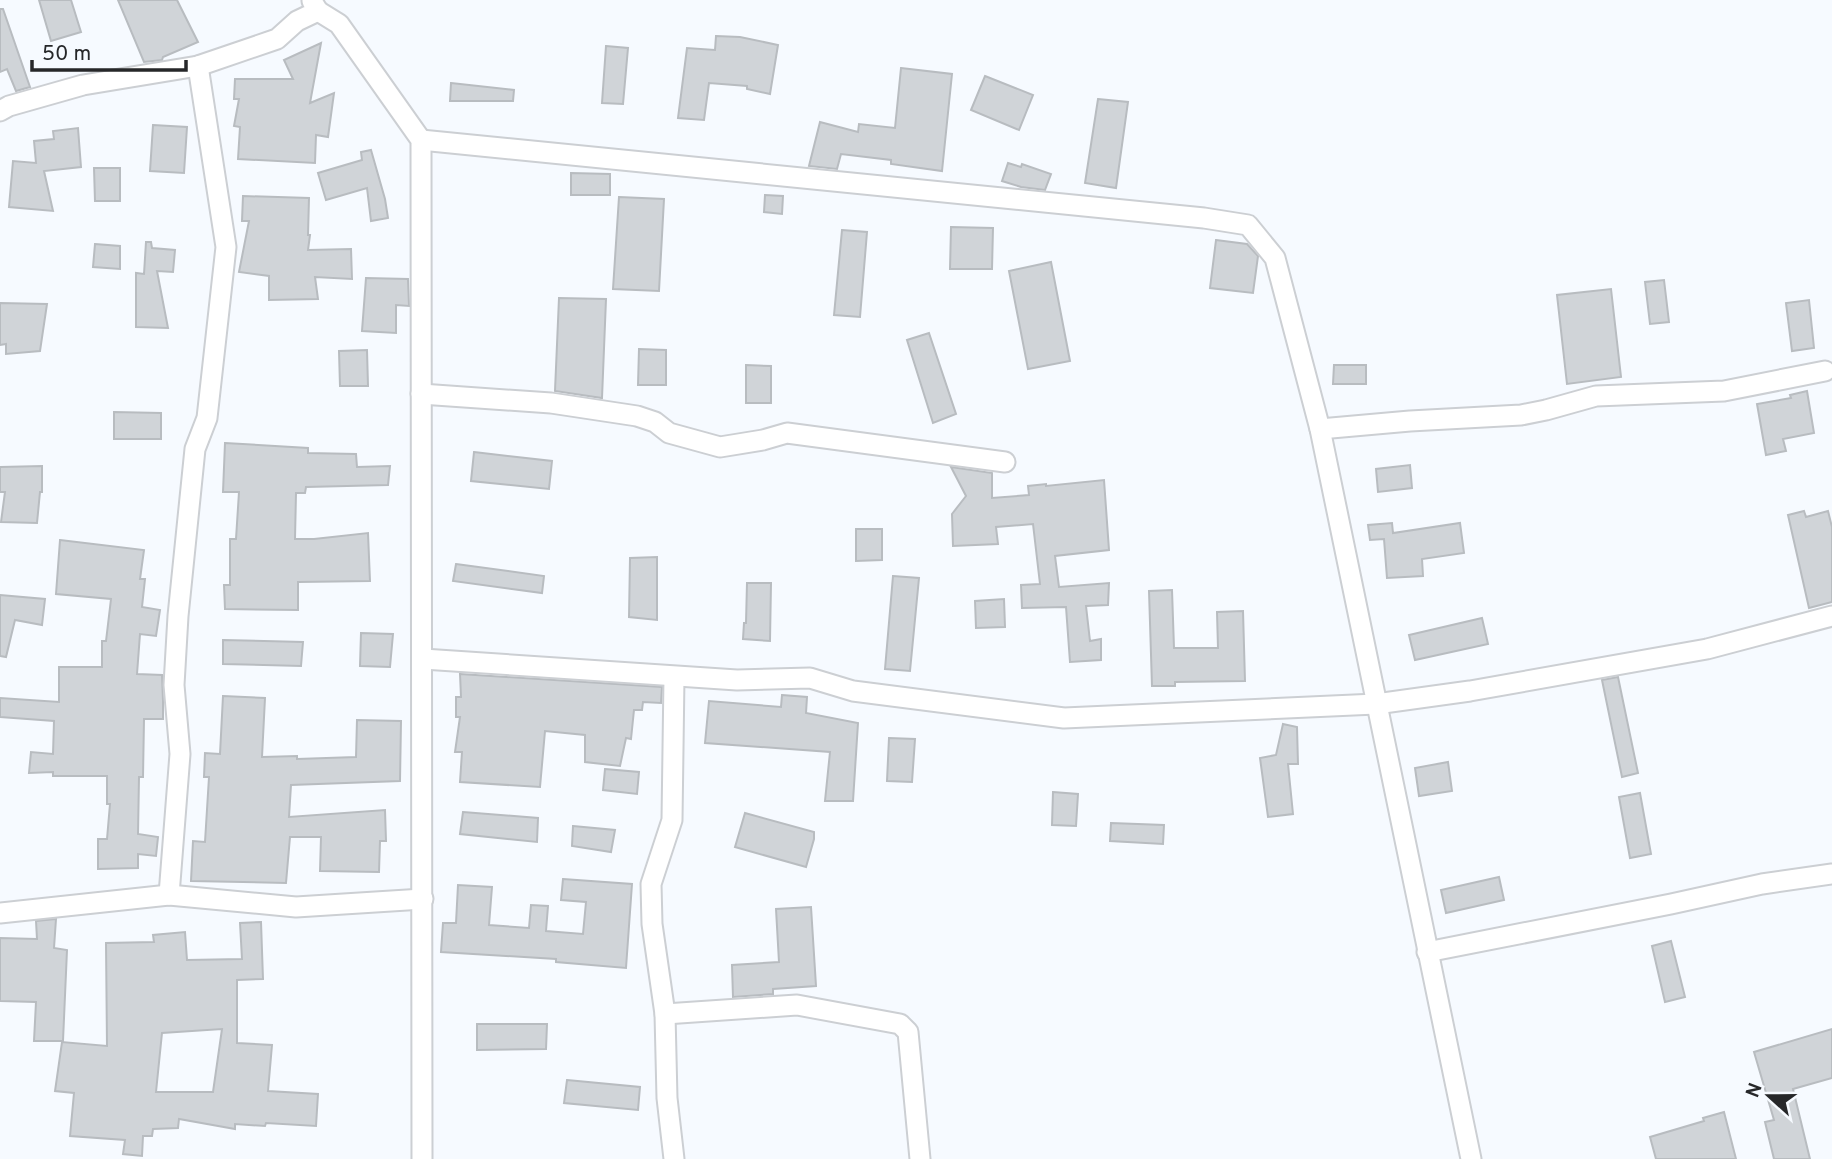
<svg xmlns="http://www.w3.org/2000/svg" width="1832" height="1159" viewBox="0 0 1832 1159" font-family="Overpass,sans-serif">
	<rect width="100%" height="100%" fill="#f6faff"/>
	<g fill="#d0d4d8" stroke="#b8bcc0" stroke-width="2" fill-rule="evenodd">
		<path d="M 39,0 L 71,0 L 81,32 L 51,41 Z"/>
		<path d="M 118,0 L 177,0 L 198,42 L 163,57 L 162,60 L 144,62 Z"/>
		<path d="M 0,9 L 3,9 L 30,87 L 16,91 L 7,69 L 0,72 Z"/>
		<path d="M 716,36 L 740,37 L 778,45 L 770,94 L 747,89 L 747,86 L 709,83 L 704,120 L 678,118 L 687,48 L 715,50 Z"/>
		<path d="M 321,43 L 310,103 L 334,93 L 328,137 L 316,135 L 315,163 L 238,159 L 240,127 L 234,126 L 239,99 L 234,99 L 235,79 L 293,79 L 284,60 Z"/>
		<path d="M 606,46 L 628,48 L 623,104 L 602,103 Z"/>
		<path d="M 901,68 L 952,74 L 942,171 L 891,164 L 891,160 L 841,154 L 837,169 L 809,166 L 820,122 L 858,132 L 859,124 L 895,128 Z"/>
		<path d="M 985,76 L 1033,95 L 1019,130 L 971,110 Z"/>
		<path d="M 451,83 L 514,90 L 513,101 L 450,101 Z"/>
		<path d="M 1098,99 L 1128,102 L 1116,188 L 1085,183 Z"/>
		<path d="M 153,125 L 187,127 L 184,173 L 150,171 Z"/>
		<path d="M 78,128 L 81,167 L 44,171 L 53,211 L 9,207 L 13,161 L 36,163 L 34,141 L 54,139 L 53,131 Z"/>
		<path d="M 371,150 L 385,199 L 388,218 L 371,221 L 367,188 L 326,200 L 318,173 L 362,160 L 361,152 Z"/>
		<path d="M 1008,163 L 1021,167 L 1022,164 L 1051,174 L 1045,190 L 1021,187 L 1002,181 Z"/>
		<path d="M 94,168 L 120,168 L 120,201 L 95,201 Z"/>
		<path d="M 571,173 L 610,174 L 610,195 L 571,195 Z"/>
		<path d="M 765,195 L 783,196 L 782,214 L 764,212 Z"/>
		<path d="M 243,196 L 309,198 L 308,235 L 310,235 L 308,250 L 351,249 L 352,279 L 315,277 L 318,299 L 269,300 L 269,276 L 239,272 L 249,221 L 242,221 Z"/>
		<path d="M 619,197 L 664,199 L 659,291 L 613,289 Z"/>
		<path d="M 951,227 L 993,228 L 992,269 L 950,269 Z"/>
		<path d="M 842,230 L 867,232 L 860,317 L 834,315 Z"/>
		<path d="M 1216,240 L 1247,244 L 1258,256 L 1253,293 L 1210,288 Z"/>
		<path d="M 146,242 L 151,242 L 152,248 L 175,250 L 173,272 L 157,271 L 168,328 L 136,327 L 136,273 L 144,274 Z"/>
		<path d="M 95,244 L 120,246 L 120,269 L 93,267 Z"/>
		<path d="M 1051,262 L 1070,361 L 1028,369 L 1009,271 Z"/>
		<path d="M 366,278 L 408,279 L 409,306 L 396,305 L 396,333 L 362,331 Z"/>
		<path d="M 1664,280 L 1669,322 L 1650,324 L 1645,282 Z"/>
		<path d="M 1611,289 L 1621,377 L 1567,384 L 1557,295 Z"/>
		<path d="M 559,298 L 606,299 L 602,398 L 555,391 Z"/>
		<path d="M 1809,300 L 1814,348 L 1792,351 L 1786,303 Z"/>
		<path d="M 0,303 L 47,304 L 40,351 L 6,354 L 6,344 L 0,345 Z"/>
		<path d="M 929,333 L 956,414 L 933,423 L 907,340 Z"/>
		<path d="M 639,349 L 666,350 L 666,385 L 638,385 Z"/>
		<path d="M 367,350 L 368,386 L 340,386 L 339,351 Z"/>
		<path d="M 746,365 L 771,366 L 771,403 L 746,403 Z"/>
		<path d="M 1334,365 L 1366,365 L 1366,384 L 1333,384 Z"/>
		<path d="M 1807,391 L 1814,433 L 1783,439 L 1786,451 L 1766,455 L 1757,404 L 1791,398 L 1790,395 Z"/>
		<path d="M 114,412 L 161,413 L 161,439 L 114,439 Z"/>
		<path d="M 225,443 L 308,448 L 308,453 L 356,454 L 357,467 L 390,466 L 388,485 L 306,487 L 305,493 L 296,493 L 295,539 L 314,539 L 368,533 L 370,581 L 298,582 L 298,610 L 225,609 L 224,585 L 230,585 L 230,539 L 236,539 L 239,492 L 223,492 Z"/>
		<path d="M 474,452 L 552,461 L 549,489 L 471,481 Z"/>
		<path d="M 1410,465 L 1412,488 L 1378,492 L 1376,469 Z"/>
		<path d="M 42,466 L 42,492 L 40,492 L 37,523 L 1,522 L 5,492 L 0,492 L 0,467 Z"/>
		<path d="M 951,467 L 992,473 L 992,498 L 1029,495 L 1028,486 L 1046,484 L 1046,486 L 1104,480 L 1109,550 L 1055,556 L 1059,587 L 1109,583 L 1108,605 L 1086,606 L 1090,641 L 1101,639 L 1101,660 L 1070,662 L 1066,607 L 1022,608 L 1021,585 L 1040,584 L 1033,524 L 996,527 L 998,544 L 953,546 L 952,514 L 966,496 Z"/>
		<path d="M 1804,511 L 1806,517 L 1828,511 L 1832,527 L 1832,602 L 1809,608 L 1788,515 Z"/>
		<path d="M 1392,523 L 1393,533 L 1460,523 L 1464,553 L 1422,559 L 1423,576 L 1387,578 L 1384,539 L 1370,540 L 1368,525 Z"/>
		<path d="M 856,529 L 882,529 L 882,560 L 856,561 Z"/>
		<path d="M 60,540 L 144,550 L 140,579 L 145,579 L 142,607 L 160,610 L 156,636 L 140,634 L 137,674 L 162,675 L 163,701 L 163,719 L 144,719 L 143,777 L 139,777 L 138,834 L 158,837 L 156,856 L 138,854 L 138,868 L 98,869 L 98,839 L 107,839 L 110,804 L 107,804 L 107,776 L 53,776 L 53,772 L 29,773 L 31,752 L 53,754 L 54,721 L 0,717 L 0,698 L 59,702 L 59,667 L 102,667 L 102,641 L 106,641 L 111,599 L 56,594 Z"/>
		<path d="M 657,557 L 657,620 L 629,617 L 630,558 Z"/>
		<path d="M 456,564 L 544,576 L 542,593 L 453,581 Z"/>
		<path d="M 893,576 L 919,578 L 910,671 L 885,669 Z"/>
		<path d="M 747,583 L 771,583 L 770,641 L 743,639 L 744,623 L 746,623 Z"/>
		<path d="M 1172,590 L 1174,648 L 1218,648 L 1217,612 L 1243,611 L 1245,681 L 1175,682 L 1175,686 L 1152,686 L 1149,591 Z"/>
		<path d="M 0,595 L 45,599 L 42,625 L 15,620 L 6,657 L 0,656 Z"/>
		<path d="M 1004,599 L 1005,627 L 976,628 L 975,601 Z"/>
		<path d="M 1482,618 L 1488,644 L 1415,660 L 1409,635 Z"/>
		<path d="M 361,633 L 393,634 L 390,667 L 360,666 Z"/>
		<path d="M 223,640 L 303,642 L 301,666 L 223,664 Z"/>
		<path d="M 460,674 L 662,687 L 661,703 L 643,702 L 642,710 L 634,710 L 631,739 L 626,738 L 620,766 L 585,762 L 585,735 L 545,731 L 540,787 L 460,782 L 462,752 L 455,752 L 460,717 L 456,717 L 456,697 L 461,697 Z"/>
		<path d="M 1618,677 L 1638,773 L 1622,777 L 1602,680 Z"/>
		<path d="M 782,695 L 807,697 L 806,713 L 858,723 L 853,801 L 825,801 L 830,752 L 705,743 L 709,701 L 781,707 Z"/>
		<path d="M 223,696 L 265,698 L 262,757 L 297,756 L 297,759 L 356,757 L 357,720 L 401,721 L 400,781 L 291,785 L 289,817 L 385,810 L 386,841 L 380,841 L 379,872 L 320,871 L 321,837 L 290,837 L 286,883 L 191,881 L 193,841 L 205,842 L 209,777 L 204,777 L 205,753 L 220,754 Z"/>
		<path d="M 1283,724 L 1297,727 L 1298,764 L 1288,764 L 1293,814 L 1268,817 L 1260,758 L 1276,755 Z"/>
		<path d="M 889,738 L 915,739 L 912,782 L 887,781 Z"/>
		<path d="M 1448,762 L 1452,791 L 1419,796 L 1415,768 Z"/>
		<path d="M 605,769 L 639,772 L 637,794 L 603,790 Z"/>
		<path d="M 1053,792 L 1078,794 L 1076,826 L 1052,825 Z"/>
		<path d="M 1640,793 L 1651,854 L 1630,858 L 1619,797 Z"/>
		<path d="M 463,812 L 538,818 L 537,842 L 460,834 Z"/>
		<path d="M 745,813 L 814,832 L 814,839 L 806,867 L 735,847 Z"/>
		<path d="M 1111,823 L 1164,825 L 1163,844 L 1110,841 Z"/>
		<path d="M 573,826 L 615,830 L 611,852 L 572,846 Z"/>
		<path d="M 1499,877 L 1504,900 L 1446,913 L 1441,890 Z"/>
		<path d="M 563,879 L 632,884 L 626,968 L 556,962 L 556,959 L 441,952 L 443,923 L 456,923 L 458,885 L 492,887 L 489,925 L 529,928 L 531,905 L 548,906 L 546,931 L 583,934 L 586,902 L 561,900 Z"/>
		<path d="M 811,907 L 816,986 L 773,989 L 773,994 L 733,997 L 732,965 L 779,962 L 776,909 Z"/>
		<path d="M 56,919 L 54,948 L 67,950 L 63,1041 L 34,1041 L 36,1002 L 0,1001 L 0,938 L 37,939 L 36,921 Z"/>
		<path d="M 261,922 L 263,979 L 237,980 L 237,1043 L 272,1045 L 268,1091 L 318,1094 L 316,1126 L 266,1123 L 265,1126 L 235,1124 L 235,1129 L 179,1119 L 178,1128 L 153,1129 L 152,1136 L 143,1136 L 142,1156 L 123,1154 L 125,1140 L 70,1136 L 74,1093 L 55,1091 L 62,1042 L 107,1046 L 106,943 L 154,942 L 153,935 L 185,932 L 187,960 L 242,959 L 240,923 ZM 222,1029 L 213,1092 L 156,1092 L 162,1033 Z"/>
		<path d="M 1671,941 L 1685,997 L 1665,1002 L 1652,946 Z"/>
		<path d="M 477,1024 L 547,1024 L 546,1049 L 477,1050 Z"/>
		<path d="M 1832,1029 L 1832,1078 L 1793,1089 L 1810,1159 L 1774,1159 L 1765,1122 L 1774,1120 L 1754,1052 Z"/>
		<path d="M 567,1080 L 640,1087 L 638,1110 L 564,1103 Z"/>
		<path d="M 1724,1112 L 1736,1159 L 1656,1159 L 1650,1137 L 1704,1121 L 1703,1118 Z"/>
	</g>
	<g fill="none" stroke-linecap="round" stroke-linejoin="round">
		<defs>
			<g id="street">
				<path d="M 318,11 L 339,24 L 421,140 L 422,1159"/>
				<path d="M 0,111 L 9,106 L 83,85 L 198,66 L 277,39 L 297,21 L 318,11 L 312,1"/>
				<path d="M 421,140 L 1204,218 L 1248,225 L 1275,258 L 1320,429 L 1471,1159"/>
				<path d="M 421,394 L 551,403 L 637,416 L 655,422 L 669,433 L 720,447 L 763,440 L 787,433 L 1005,462"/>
				<path d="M 1320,429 L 1410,421 L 1521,415 L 1546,410 L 1596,396 L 1724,391 L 1825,371"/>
				<path d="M 423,659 L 737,680 L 810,678 L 853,691 L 1064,718 L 1376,704 L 1470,691 L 1707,649 L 1832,616"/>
				<path d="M 169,895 L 180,754 L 174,685 L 178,616 L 195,449 L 207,418 L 226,247 L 198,66"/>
				<path d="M 0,913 L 169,895 L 296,907 L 423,899"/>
				<path d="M 1427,952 L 1671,904 L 1762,884 L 1832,874"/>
				<path d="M 665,1014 L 797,1005 L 900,1024 L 908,1032 L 920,1159"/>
				<path d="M 674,1159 L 667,1098 L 665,1014 L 652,924 L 651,884 L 672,820 L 674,677"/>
			</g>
		</defs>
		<use href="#street" stroke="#cccfd3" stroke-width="23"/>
		<use href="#street" stroke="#fff" stroke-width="19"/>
	</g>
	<g transform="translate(1769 1096) rotate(291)" stroke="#f6faff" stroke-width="5" paint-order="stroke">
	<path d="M0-5L12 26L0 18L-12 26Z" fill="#262729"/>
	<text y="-10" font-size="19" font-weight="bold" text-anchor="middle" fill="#262729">N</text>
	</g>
	<path d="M32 60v10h154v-10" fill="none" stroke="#262729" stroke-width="3.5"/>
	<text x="42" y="60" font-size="21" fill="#262729" stroke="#f6faff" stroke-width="5" paint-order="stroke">50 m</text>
</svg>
